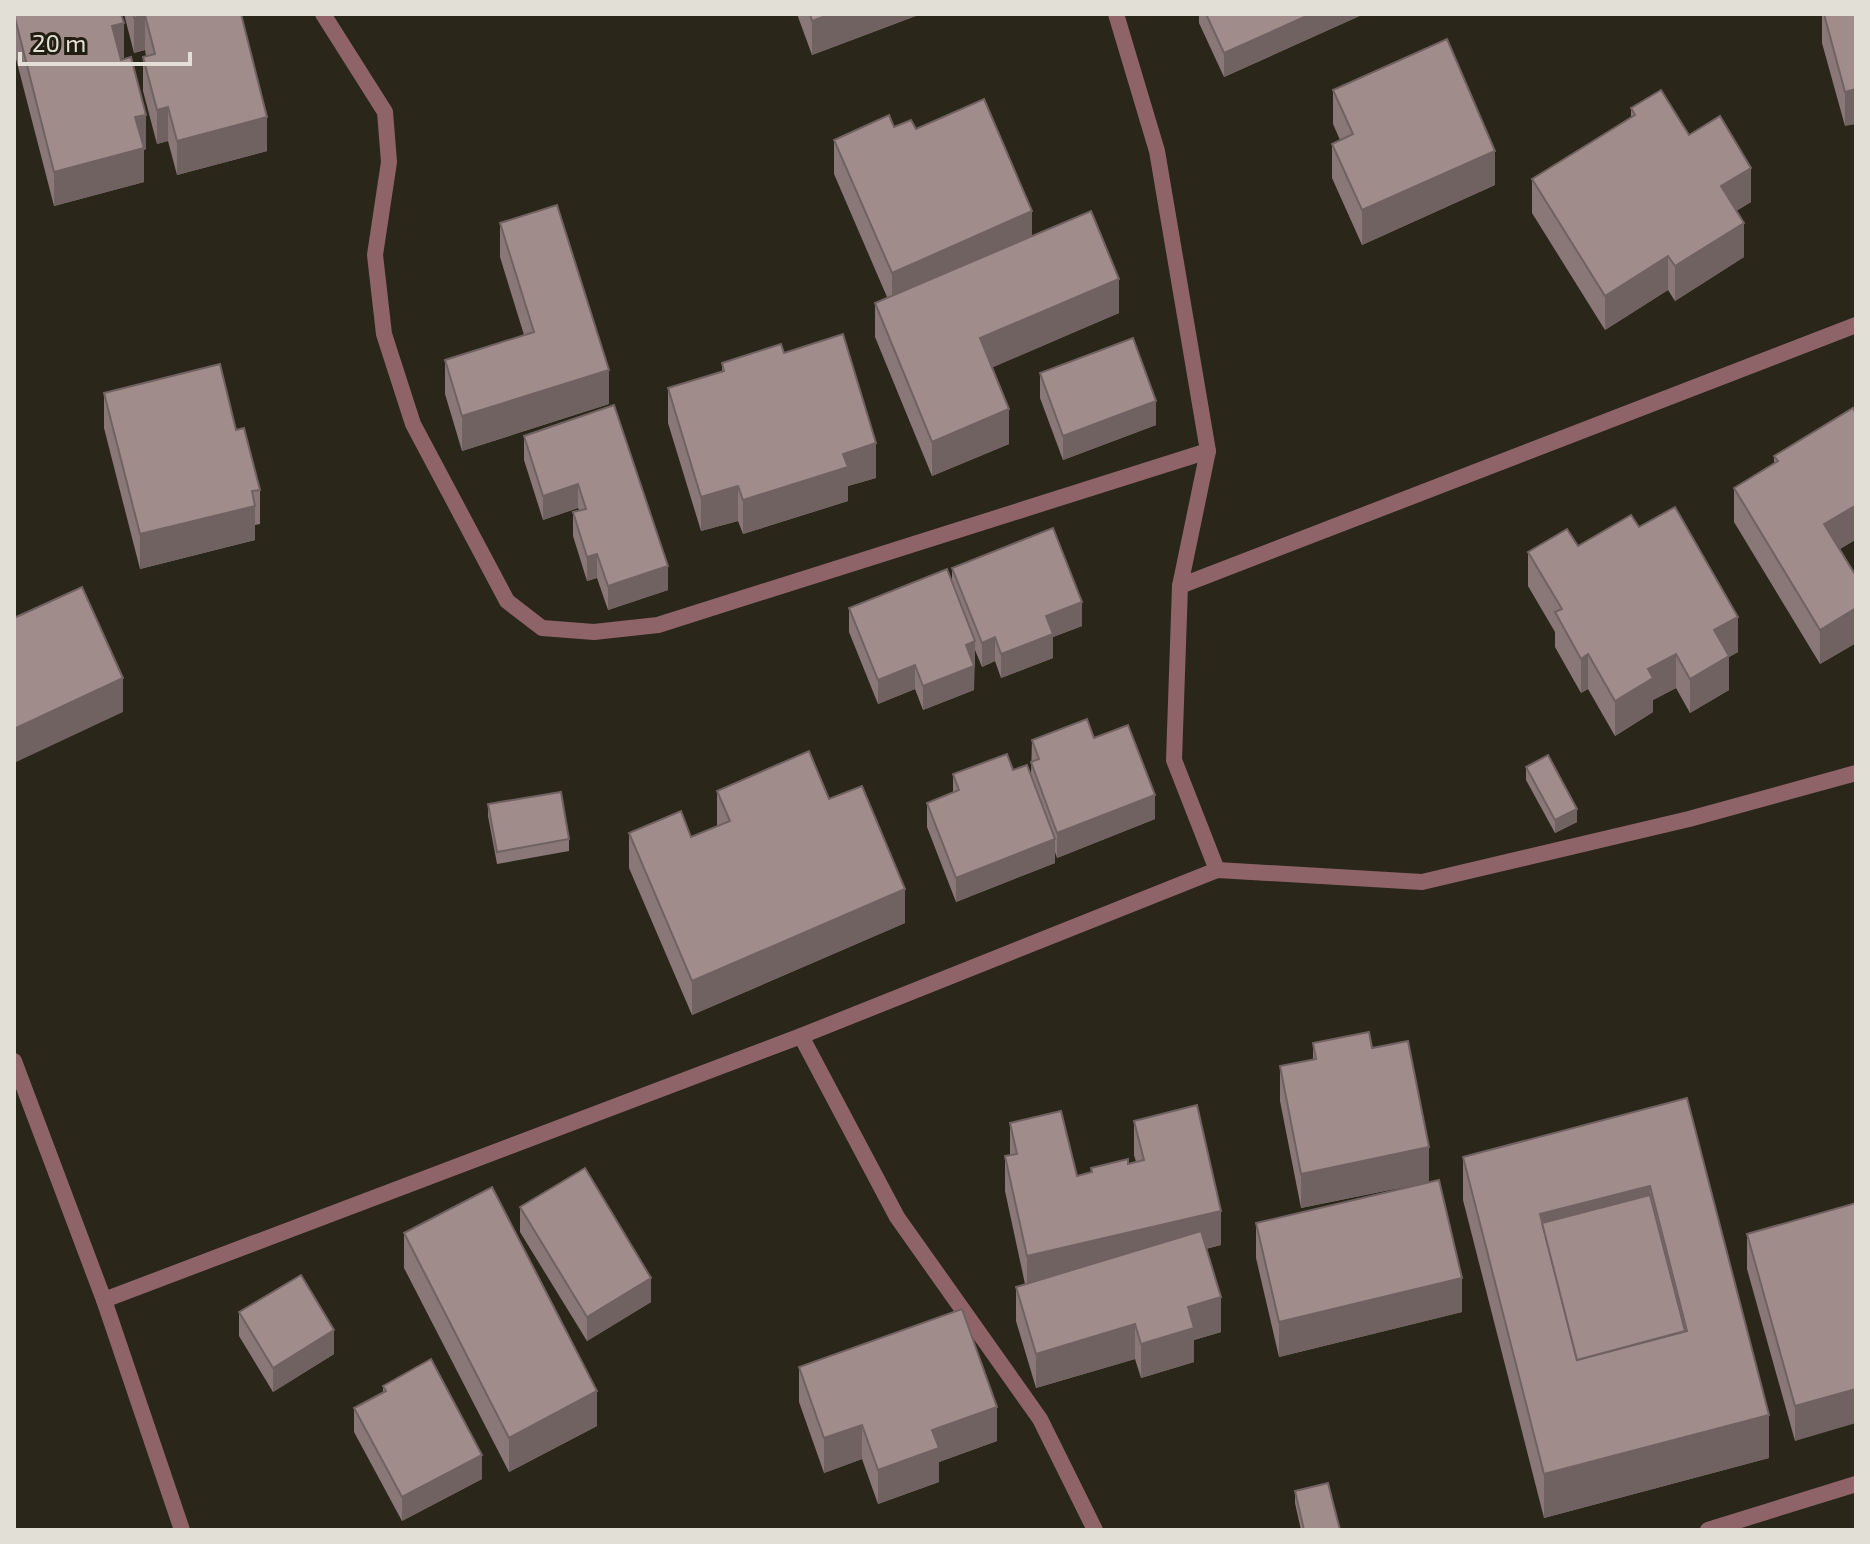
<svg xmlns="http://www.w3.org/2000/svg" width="1870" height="1544" viewBox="0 0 1870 1544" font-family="'Exo 2',sans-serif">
	<rect width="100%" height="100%" fill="#2b261a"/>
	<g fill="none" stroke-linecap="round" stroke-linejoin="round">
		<g stroke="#8e6469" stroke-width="16">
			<path d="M 323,14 L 385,112 L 389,162 L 375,255 L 384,334 L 413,424 L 507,601 L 542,628 L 594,632 L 658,625 L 1208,451"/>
			<path d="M 1116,14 L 1157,151 L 1208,451 L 1180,586 L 1174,760 L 1217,870"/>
			<path d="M 1180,586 L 1856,325"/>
			<path d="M 801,1036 L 897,1217 L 1040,1419 L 1095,1530"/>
			<path d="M 14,1061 L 104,1300 L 182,1530"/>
			<path d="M 104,1300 L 801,1036 L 1217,870 L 1422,882 L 1689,819 L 1856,773"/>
			<path d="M 1708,1530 L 1856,1484"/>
		</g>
	</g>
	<g fill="#8a7878">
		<path d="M 14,14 L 124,58 L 121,58 L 146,149 L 144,150 L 144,182 L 54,206 L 14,51 Z"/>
		<path d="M 124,14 L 241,14 L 267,151 L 177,175 L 168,141 L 157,144 L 143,91 L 143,57 L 146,56 L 145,50 L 134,53 Z"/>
		<path d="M 797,14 L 921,14 L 812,55 Z"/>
		<path d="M 1199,14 L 1364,14 L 1224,77 L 1199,23 Z"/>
		<path d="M 1822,14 L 1856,14 L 1845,126 L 1822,43 Z"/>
		<path d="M 1333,90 L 1495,185 L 1362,245 L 1332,178 L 1332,144 L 1340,140 L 1333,124 Z"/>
		<path d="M 1631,108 L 1689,135 L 1751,202 L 1736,211 L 1744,257 L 1675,301 L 1668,290 L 1605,330 L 1532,213 L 1532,179 L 1631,117 Z"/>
		<path d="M 894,127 L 916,129 L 1032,236 L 1119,313 L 992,367 L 1009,444 L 932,476 L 875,337 L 875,303 L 887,297 L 834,174 L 834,140 Z"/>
		<path d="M 500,223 L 609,404 L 462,451 L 445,394 L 445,360 L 524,335 L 500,257 Z"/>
		<path d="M 784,353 L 876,478 L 848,486 L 848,501 L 743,534 L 738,521 L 701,531 L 668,423 L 668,388 L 722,372 L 722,363 Z"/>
		<path d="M 1040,373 L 1156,425 L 1063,460 L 1040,398 Z"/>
		<path d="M 104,393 L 236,430 L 260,490 L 260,524 L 255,525 L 255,540 L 140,569 L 104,428 Z"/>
		<path d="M 614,405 L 668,590 L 608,610 L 597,578 L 587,581 L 573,536 L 573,512 L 579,510 L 578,508 L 543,520 L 524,460 L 524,436 Z"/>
		<path d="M 1856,414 L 1856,542 L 1855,540 L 1840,549 L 1856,576 L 1856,643 L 1820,664 L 1734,522 L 1734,488 L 1774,464 L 1774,456 Z"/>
		<path d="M 1639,527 L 1738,652 L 1729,657 L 1729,690 L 1690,713 L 1676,688 L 1653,700 L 1653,712 L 1615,736 L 1588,689 L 1581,693 L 1555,647 L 1555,632 L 1528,586 L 1528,552 L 1578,546 Z"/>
		<path d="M 952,568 L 1082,626 L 1053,637 L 1053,658 L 1001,678 L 995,661 L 982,667 L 975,650 L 974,690 L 923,710 L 915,689 L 878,704 L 849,632 L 849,608 L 952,583 Z"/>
		<path d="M 1094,738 L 1155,819 L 1057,858 L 1055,852 L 1055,863 L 956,902 L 927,827 L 927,803 L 953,793 L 953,774 L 1013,770 L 1031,776 L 1032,740 Z"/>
		<path d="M 1526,767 L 1577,822 L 1555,833 L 1526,780 Z"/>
		<path d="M 717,791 L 829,799 L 905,923 L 692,1015 L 629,868 L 629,833 L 691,837 L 717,826 Z"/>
		<path d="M 488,804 L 569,839 L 569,851 L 497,864 L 488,816 Z"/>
		<path d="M 1313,1043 L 1429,1182 L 1301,1208 L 1280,1101 L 1280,1066 L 1313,1060 Z"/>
		<path d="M 1687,1098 L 1769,1458 L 1544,1518 L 1463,1200 L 1463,1157 Z"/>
		<path d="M 1134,1121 L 1221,1245 L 1206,1249 L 1221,1332 L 1194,1340 L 1194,1362 L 1141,1378 L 1135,1359 L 1036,1388 L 1016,1321 L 1016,1287 L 1025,1284 L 1005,1191 L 1005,1156 L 1010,1155 L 1010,1123 L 1077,1176 L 1091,1172 L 1091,1168 L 1128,1164 L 1136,1162 L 1134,1155 Z"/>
		<path d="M 1856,1205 L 1795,1441 L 1747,1269 L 1747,1234 Z"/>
		<path d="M 520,1207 L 651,1302 L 587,1341 L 520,1232 Z"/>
		<path d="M 1256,1223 L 1462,1312 L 1279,1357 L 1256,1258 Z"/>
		<path d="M 404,1233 L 597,1426 L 509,1472 L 404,1268 Z"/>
		<path d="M 239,1312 L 334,1354 L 273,1392 L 239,1336 Z"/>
		<path d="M 799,1367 L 997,1441 L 939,1462 L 939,1482 L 878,1504 L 862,1459 L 824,1473 L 799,1402 Z"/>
		<path d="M 383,1386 L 482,1479 L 402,1521 L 354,1432 L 354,1408 L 383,1392 Z"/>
		<path d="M 1295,1491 L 1340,1530 L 1301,1530 L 1295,1503 Z"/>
	</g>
	<g fill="#706261">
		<path d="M 831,14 L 921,14 L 812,55 L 812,21 Z"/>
		<path d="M 1311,14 L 1364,14 L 1224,77 L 1224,53 Z"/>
		<path d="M 145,15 L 145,50 L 134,53 L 134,18 Z"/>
		<path d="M 124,23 L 124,58 L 112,60 L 112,26 Z"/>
		<path d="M 1856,89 L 1856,124 L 1845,126 L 1845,92 Z"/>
		<path d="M 168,107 L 168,141 L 157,144 L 157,110 Z"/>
		<path d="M 146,115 L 146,149 L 144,150 L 144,182 L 54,206 L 54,172 L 135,117 Z"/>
		<path d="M 267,117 L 267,151 L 177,175 L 177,141 Z"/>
		<path d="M 1495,151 L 1495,185 L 1362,245 L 1362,210 Z"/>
		<path d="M 1751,168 L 1751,202 L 1721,220 L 1721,186 Z"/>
		<path d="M 1032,211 L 1032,246 L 892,307 L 892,273 Z"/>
		<path d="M 1744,223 L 1744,257 L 1675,301 L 1675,266 Z"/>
		<path d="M 1668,256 L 1668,290 L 1605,330 L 1605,296 Z"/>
		<path d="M 1119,279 L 1119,313 L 980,373 L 980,338 Z"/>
		<path d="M 609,370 L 609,404 L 462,451 L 462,416 Z"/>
		<path d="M 1156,401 L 1156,425 L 1063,460 L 1063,436 Z"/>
		<path d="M 1009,409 L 1009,444 L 932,476 L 932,442 Z"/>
		<path d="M 876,443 L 876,478 L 848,486 L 848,501 L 743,534 L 743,500 L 843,454 Z"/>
		<path d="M 578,484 L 578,508 L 543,520 L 543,496 Z"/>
		<path d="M 738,486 L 738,521 L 701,531 L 701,497 Z"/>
		<path d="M 255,506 L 255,540 L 140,569 L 140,534 Z"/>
		<path d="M 1855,506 L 1855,540 L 1824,558 L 1824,524 Z"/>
		<path d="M 597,554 L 597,578 L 587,581 L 587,557 Z"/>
		<path d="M 668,566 L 668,590 L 608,610 L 608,586 Z"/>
		<path d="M 1082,602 L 1082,626 L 1053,637 L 1053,658 L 1001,678 L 1001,654 L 1046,616 Z"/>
		<path d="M 1856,608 L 1856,643 L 1820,664 L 1820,630 Z"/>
		<path d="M 1738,617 L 1738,652 L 1729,657 L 1729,690 L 1690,713 L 1690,679 L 1714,630 Z"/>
		<path d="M 995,637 L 995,661 L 982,667 L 982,643 Z"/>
		<path d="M 975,641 L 975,665 L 966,669 L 966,645 Z"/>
		<path d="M 1588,654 L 1588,689 L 1581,693 L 1581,659 Z"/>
		<path d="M 1676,654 L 1676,688 L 1653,700 L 1653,712 L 1615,736 L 1615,701 L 1648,669 Z"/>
		<path d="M 915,665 L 915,689 L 878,704 L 878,680 Z"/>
		<path d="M 974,666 L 974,690 L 923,710 L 923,686 Z"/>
		<path d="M 123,678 L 123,712 L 14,763 L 14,729 Z"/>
		<path d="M 1155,795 L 1155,819 L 1057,858 L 1057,833 Z"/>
		<path d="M 1577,809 L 1577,822 L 1555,833 L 1555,820 Z"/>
		<path d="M 1055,839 L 1055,863 L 956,902 L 956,878 Z"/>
		<path d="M 905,889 L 905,923 L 692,1015 L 692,981 Z"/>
		<path d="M 1429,1147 L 1429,1182 L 1301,1208 L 1301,1174 Z"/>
		<path d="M 1650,1186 L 1650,1229 L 1549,1255 L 1540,1214 Z"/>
		<path d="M 1221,1211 L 1221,1245 L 1027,1290 L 1027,1256 Z"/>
		<path d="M 651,1278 L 651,1302 L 587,1341 L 587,1317 Z"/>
		<path d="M 1462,1278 L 1462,1312 L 1279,1357 L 1279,1322 Z"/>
		<path d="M 1221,1297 L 1221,1332 L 1194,1340 L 1194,1362 L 1141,1378 L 1141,1344 L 1188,1307 Z"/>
		<path d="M 1135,1324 L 1135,1359 L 1036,1388 L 1036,1354 Z"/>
		<path d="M 334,1330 L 334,1354 L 273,1392 L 273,1368 Z"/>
		<path d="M 1856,1389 L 1856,1423 L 1795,1441 L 1795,1406 Z"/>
		<path d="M 597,1391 L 597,1426 L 509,1472 L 509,1438 Z"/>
		<path d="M 997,1407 L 997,1441 L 939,1462 L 939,1482 L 878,1504 L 878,1470 L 932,1430 Z"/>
		<path d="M 1769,1415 L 1769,1458 L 1544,1518 L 1544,1474 Z"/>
		<path d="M 862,1425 L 862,1459 L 824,1473 L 824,1438 Z"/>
		<path d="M 482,1455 L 482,1479 L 402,1521 L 402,1497 Z"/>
	</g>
	<g fill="#a08c8b" stroke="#706261" stroke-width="2" fill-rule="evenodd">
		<path d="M 14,14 L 121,14 L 124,23 L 112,26 L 121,60 L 131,57 L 146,115 L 135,117 L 144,148 L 54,172 Z"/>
		<path d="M 133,14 L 241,14 L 267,117 L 177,141 L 168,107 L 157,110 L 143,57 L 155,54 L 145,15 L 134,18 Z"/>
		<path d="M 810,14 L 831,14 L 812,21 Z"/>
		<path d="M 1206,14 L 1311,14 L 1224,53 Z"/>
		<path d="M 1824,14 L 1856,14 L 1856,89 L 1845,92 Z"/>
		<path d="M 1447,39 L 1495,151 L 1362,210 L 1332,144 L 1353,134 L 1333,90 Z"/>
		<path d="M 1661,90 L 1689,135 L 1720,116 L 1751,168 L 1721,186 L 1744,223 L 1675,266 L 1668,256 L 1605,296 L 1532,179 L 1635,115 L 1631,108 Z"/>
		<path d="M 984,99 L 1032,211 L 892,273 L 834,140 L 889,115 L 894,127 L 911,120 L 916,129 Z"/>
		<path d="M 557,205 L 609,370 L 462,416 L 445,360 L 534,332 L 500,223 Z"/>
		<path d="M 1091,211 L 1119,279 L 980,338 L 1009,409 L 932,442 L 875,303 Z"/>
		<path d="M 843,334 L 876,443 L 843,454 L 848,467 L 743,500 L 738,486 L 701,497 L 668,388 L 724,371 L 722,363 L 781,344 L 784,353 Z"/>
		<path d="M 1133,338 L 1156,401 L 1063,436 L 1040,373 Z"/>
		<path d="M 220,364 L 236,430 L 244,428 L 260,490 L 252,491 L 255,506 L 140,534 L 104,393 Z"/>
		<path d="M 614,405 L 668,566 L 608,586 L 597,554 L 587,557 L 573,512 L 586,509 L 578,484 L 543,496 L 524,436 Z"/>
		<path d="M 1853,408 L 1856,414 L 1856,508 L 1855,506 L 1824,524 L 1856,576 L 1856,608 L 1820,630 L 1734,488 L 1778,461 L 1774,456 Z"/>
		<path d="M 1675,507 L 1738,617 L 1714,630 L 1729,656 L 1690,679 L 1676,654 L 1648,669 L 1653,678 L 1615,701 L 1588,654 L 1581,659 L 1555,612 L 1562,609 L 1528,552 L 1567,529 L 1578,546 L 1631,515 L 1639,527 Z"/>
		<path d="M 1053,528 L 1082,602 L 1046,616 L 1053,634 L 1001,654 L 995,637 L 982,643 L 952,568 Z"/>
		<path d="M 947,569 L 975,641 L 966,645 L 974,666 L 923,686 L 915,665 L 878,680 L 849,608 Z"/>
		<path d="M 82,587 L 123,678 L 14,729 L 14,618 Z"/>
		<path d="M 1087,719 L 1094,738 L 1128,725 L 1155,795 L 1057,833 L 1031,762 L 1039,759 L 1032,740 Z"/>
		<path d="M 809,751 L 829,799 L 862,786 L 905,889 L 692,981 L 629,833 L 681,811 L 691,837 L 730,821 L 717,791 Z"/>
		<path d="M 1007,754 L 1013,770 L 1027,765 L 1055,839 L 956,878 L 927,803 L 959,790 L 953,774 Z"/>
		<path d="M 1548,755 L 1577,809 L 1555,820 L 1526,767 Z"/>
		<path d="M 561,792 L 569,839 L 497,852 L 488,804 Z"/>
		<path d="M 1369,1032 L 1372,1048 L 1408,1041 L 1429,1147 L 1301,1174 L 1280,1066 L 1316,1059 L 1313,1043 Z"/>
		<path d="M 1687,1098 L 1769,1415 L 1544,1474 L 1463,1157 ZM 1650,1186 L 1687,1331 L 1577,1360 L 1540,1214 Z"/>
		<path d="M 1197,1105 L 1221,1211 L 1027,1256 L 1005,1156 L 1017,1154 L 1010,1123 L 1061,1111 L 1077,1176 L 1092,1172 L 1091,1168 L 1128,1159 L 1128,1164 L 1144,1160 L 1134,1121 Z"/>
		<path d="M 585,1168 L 651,1278 L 587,1317 L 520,1207 Z"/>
		<path d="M 1439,1180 L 1462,1278 L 1279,1322 L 1256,1223 Z"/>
		<path d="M 492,1187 L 597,1391 L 509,1438 L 404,1233 Z"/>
		<path d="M 1650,1195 L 1685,1331 L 1577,1360 L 1542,1223 Z"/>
		<path d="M 1856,1203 L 1856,1389 L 1795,1406 L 1747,1234 Z"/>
		<path d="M 1201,1231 L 1221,1297 L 1188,1307 L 1194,1328 L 1141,1344 L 1135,1324 L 1036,1354 L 1016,1287 Z"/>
		<path d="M 301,1275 L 334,1330 L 273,1368 L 239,1312 Z"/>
		<path d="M 962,1309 L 997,1407 L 932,1430 L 939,1448 L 878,1470 L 862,1425 L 824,1438 L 799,1367 Z"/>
		<path d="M 431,1359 L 482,1455 L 402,1497 L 354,1408 L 386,1391 L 383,1386 Z"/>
		<path d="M 1328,1483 L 1340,1530 L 1304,1530 L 1295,1491 Z"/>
	</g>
	<rect width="1870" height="1544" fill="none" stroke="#e2dfd7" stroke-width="32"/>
	<path d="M20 52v12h170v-12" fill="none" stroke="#e2dfd7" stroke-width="4"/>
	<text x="32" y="52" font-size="24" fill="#e2dfd7" stroke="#211d10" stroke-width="6" paint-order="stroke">20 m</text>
</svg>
